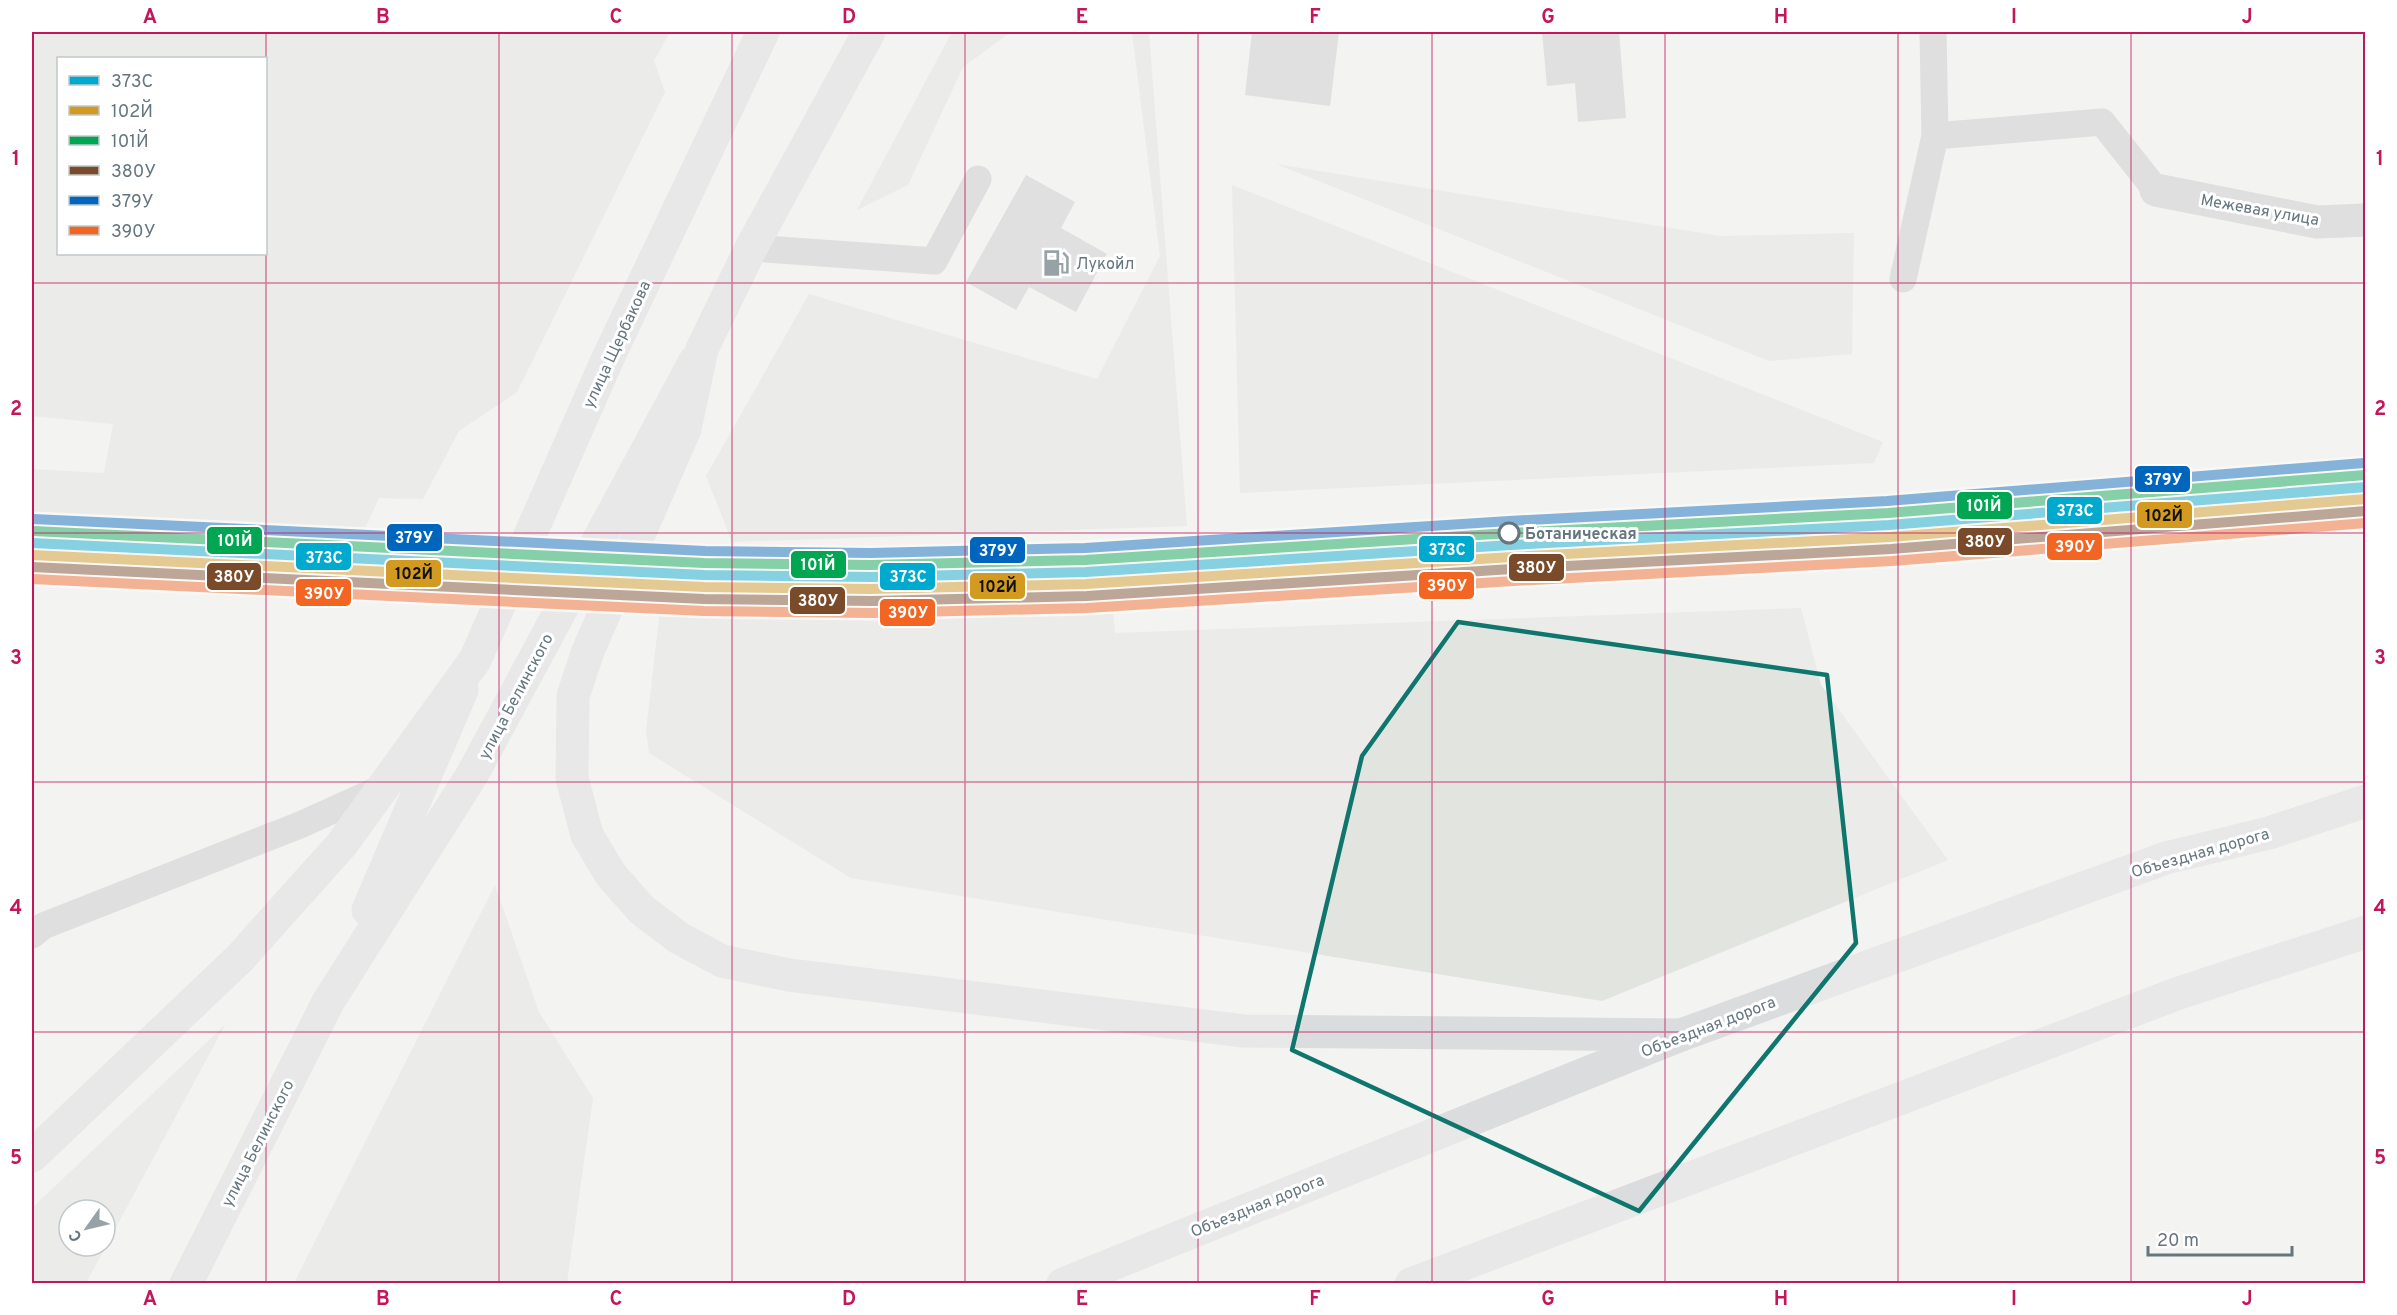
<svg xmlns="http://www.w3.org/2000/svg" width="2397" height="1315" viewBox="0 0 2397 1315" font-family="Overpass,sans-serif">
	<rect width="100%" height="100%" fill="#f3f3f1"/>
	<g fill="#e2e4df" fill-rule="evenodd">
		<path d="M 32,32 L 670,32 L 654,61 L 665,92 L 517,392 L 459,431 L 423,499 L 379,498 L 360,539 L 32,521 L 32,469 L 104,473 L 113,424 L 32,416 ZM 266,58 L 266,254 L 58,254 L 58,58 Z"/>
		<path d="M 952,32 L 1011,32 L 963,67 L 908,185 L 857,210 Z"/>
		<path d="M 1132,32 L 1149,32 L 1187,526 L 732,542 L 706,476 L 809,294 L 1097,379 L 1160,256 Z"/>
		<path d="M 1276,164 L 1720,236 L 1854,233 L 1852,354 L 1769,361 Z"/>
		<path d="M 1232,185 L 1883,442 L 1874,463 L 1240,493 Z"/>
		<path d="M 1110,582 L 1115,633 L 1801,608 L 1821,685 L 1948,860 L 1602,1001 L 851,878 L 649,753 L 646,731 L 662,592 Z"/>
		<path d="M 495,885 L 539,1012 L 593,1098 L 567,1283 L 294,1283 Z"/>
		<path d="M 225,1025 L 86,1283 L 32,1283 L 32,1208 ZM 69,1210 L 105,1210 L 105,1246 L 69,1246 Z"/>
	</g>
	<g fill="#c8caca">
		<path d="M 1252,32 L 1339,32 L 1330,106 L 1245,95 Z"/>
		<path d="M 1542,32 L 1619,32 L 1626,118 L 1578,122 L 1575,83 L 1547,86 Z"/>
		<path d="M 1026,175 L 1075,202 L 1061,228 L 1107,254 L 1076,312 L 1029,287 L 1016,310 L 966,282 Z"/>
	</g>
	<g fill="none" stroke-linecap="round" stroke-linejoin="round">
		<g stroke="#c5c7c7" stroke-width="27">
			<path d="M 1935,136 L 2102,122 L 2156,190"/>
			<path d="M 751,248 L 934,261 L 978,179"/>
			<path d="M 1903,279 L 1935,136 L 1933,32"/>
			<path d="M 32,935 L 43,926 L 300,825 L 384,787"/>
		</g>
		<path stroke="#c5c7c7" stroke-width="33" d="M 2156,190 L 2317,222 L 2366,220"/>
		<g stroke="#dbdcdd" stroke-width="33">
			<path d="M 368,910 L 462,690"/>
			<path d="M 186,1284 L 328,1002 L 472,775 L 695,361"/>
		</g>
		<g stroke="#dbdcdd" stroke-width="33">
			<path d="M 869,32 L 751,248 L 702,349 L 685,429 L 588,651 L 573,696 L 572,778 L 587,835 L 611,875 L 642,910 L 679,938 L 722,961 L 789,975 L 1244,1031 L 1681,1035"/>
			<path d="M 32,1156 L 240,958 L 342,844 L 475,660 L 608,358 L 763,32"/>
			<path d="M 1063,1284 L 1681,1035 L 2166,858 L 2269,833 L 2366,801"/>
			<path d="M 1411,1284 L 2179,993 L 2366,932"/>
		</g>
		<defs>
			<path id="rail-1" d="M 32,543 L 704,575 L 871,577 L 1086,572 L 1511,545 L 1889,525 L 2366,487"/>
			<path id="rail-2" d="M 32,555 L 704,587 L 871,589 L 1086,584 L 1512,557 L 1890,537 L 2366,499"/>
			<path id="rail-3" d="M 33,531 L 704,563 L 871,565 L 1085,560 L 1510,533 L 1888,513 L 2365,475"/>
			<path id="rail-4" d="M 32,567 L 704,599 L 872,601 L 1087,596 L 1512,569 L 1891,549 L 2366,511"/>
			<path id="rail-5" d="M 33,519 L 705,551 L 871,553 L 1085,548 L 1509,521 L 1887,501 L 2364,463"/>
			<path id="rail-6" d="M 32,579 L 704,611 L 872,613 L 1087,608 L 1513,581 L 1892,561 L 2366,523"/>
		</defs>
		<use href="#rail-1" stroke="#fff" stroke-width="15"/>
		<use href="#rail-2" stroke="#fff" stroke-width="15"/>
		<use href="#rail-3" stroke="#fff" stroke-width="15"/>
		<use href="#rail-4" stroke="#fff" stroke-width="15"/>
		<use href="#rail-5" stroke="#fff" stroke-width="15"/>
		<use href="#rail-6" stroke="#fff" stroke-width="15"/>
		<use href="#rail-1" stroke="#00a9ce" stroke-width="10"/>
		<use href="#rail-2" stroke="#d29a20" stroke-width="10"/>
		<use href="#rail-3" stroke="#00a651" stroke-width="10"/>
		<use href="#rail-4" stroke="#7a4b2a" stroke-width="10"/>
		<use href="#rail-5" stroke="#0065bd" stroke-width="10"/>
		<use href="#rail-6" stroke="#f26522" stroke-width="10"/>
	</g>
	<path d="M0 0H2397V1315H0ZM 1458,622 L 1827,675 L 1856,943 L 1639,1211 L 1292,1050 L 1362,756 Z" fill="#f3f3f1" fill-opacity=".55" fill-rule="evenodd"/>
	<path fill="none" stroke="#0f766e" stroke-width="4.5" stroke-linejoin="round" d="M 1458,622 L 1827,675 L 1856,943 L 1639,1211 L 1292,1050 L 1362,756 Z"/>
	<path fill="none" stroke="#c2185b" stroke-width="1.5" stroke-opacity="0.55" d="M 266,32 L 266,1284M 499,32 L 499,1284M 732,32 L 732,1284M 965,32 L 965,1284M 1198,32 L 1198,1284M 1432,32 L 1432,1284M 1665,32 L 1665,1284M 1898,32 L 1898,1284M 2131,32 L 2131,1284M 32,283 L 2366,283M 32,533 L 2366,533M 32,782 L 2366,782M 32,1032 L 2366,1032"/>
	<defs>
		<symbol id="fuel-bare" viewBox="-9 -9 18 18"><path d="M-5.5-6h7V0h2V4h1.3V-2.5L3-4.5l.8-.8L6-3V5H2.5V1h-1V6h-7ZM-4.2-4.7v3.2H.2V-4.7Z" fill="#97a2a7" stroke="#fff" stroke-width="2.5" paint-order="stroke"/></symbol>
	</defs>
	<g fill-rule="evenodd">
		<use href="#fuel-bare" x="1037" y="244" width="38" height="38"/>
	</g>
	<circle fill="#fff" stroke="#65767f" stroke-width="3" cx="1509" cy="533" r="10"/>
	<g text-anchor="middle" stroke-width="6" stroke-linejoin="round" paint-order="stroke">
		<g font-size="16" fill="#65767f" stroke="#fff">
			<text transform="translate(2260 209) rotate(10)" y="6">Межевая улица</text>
			<text transform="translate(616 344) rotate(-65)" y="6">улица Щербакова</text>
			<text transform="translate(515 696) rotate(-62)" y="6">улица Белинского</text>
			<text transform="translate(2200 852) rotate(-16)" y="6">Объездная дорога</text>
			<text transform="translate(1708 1026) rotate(-21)" y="6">Объездная дорога</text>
			<text transform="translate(257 1143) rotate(-63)" y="6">улица Белинского</text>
			<text transform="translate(1257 1205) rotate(-22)" y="6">Объездная дорога</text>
		</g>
		<g font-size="16" fill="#65767f" stroke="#fff" text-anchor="start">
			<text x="1076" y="269">Лукойл</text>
		</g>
		<g font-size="16" font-weight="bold" fill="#65767f" stroke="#fff" text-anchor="start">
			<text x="1525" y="539">Ботаническая</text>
		</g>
	</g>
	<g stroke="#fff" stroke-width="2">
		<rect x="2134" y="465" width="57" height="28" rx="6" fill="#0065bd"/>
		<rect x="1956" y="491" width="57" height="29" rx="6" fill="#00a651"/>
		<rect x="2046" y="496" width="57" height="29" rx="6" fill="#00a9ce"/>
		<rect x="2136" y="501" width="57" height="28" rx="6" fill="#d29a20"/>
		<rect x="386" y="523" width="57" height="29" rx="6" fill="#0065bd"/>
		<rect x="206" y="526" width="57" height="29" rx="6" fill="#00a651"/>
		<rect x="1957" y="527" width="56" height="29" rx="6" fill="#7a4b2a"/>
		<rect x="2046" y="532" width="57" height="29" rx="6" fill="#f26522"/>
		<rect x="1418" y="535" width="57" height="28" rx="6" fill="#00a9ce"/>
		<rect x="969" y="536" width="57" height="28" rx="6" fill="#0065bd"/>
		<rect x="295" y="542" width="57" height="29" rx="6" fill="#00a9ce"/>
		<rect x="790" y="550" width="57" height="29" rx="6" fill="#00a651"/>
		<rect x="1508" y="553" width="57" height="29" rx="6" fill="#7a4b2a"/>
		<rect x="385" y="559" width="57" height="29" rx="6" fill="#d29a20"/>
		<rect x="879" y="562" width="57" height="29" rx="6" fill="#00a9ce"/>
		<rect x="206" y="562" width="56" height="29" rx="6" fill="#7a4b2a"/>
		<rect x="1418" y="571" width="57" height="29" rx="6" fill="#f26522"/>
		<rect x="969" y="572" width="57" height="28" rx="6" fill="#d29a20"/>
		<rect x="295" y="578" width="57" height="29" rx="6" fill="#f26522"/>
		<rect x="789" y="586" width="57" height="29" rx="6" fill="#7a4b2a"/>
		<rect x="879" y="598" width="57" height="29" rx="6" fill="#f26522"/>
	</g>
	<g font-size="16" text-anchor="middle" font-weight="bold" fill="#fff">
		<text x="2163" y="485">379У</text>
		<text x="1984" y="511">101Й</text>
		<text x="2075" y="516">373C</text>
		<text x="414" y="543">379У</text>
		<text x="235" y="546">101Й</text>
		<text x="1985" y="547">380У</text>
		<text x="2075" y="552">390У</text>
		<text x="1447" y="555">373C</text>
		<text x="998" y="556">379У</text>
		<text x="324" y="563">373C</text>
		<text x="818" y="570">101Й</text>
		<text x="1536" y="573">380У</text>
		<text x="908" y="582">373C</text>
		<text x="234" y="582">380У</text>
		<text x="1447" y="591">390У</text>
		<text x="324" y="599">390У</text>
		<text x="818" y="606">380У</text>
		<text x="908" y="618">390У</text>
	</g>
	<g font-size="16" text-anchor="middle" font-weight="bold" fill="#111">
		<text x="2164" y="521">102Й</text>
		<text x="414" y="579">102Й</text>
		<text x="998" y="592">102Й</text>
	</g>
	<rect width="2397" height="1315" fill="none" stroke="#ffffff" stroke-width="66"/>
	<rect x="57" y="57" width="210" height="198" fill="#ffffff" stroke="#c1c8cc" stroke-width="1.5"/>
	<rect x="69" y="76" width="30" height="9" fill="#00a9ce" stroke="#c1c8cc" stroke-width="1.5"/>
	<text x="111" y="87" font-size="18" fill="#65767f">373C</text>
	<rect x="69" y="106" width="30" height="9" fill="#d29a20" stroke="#c1c8cc" stroke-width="1.5"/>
	<text x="111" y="117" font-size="18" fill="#65767f">102Й</text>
	<rect x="69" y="136" width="30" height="9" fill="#00a651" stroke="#c1c8cc" stroke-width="1.5"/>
	<text x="111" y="147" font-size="18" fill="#65767f">101Й</text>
	<rect x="69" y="166" width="30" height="9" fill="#7a4b2a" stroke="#c1c8cc" stroke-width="1.5"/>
	<text x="111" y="177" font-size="18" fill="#65767f">380У</text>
	<rect x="69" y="196" width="30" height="9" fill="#0065bd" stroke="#c1c8cc" stroke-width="1.5"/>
	<text x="111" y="207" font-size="18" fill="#65767f">379У</text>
	<rect x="69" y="226" width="30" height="9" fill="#f26522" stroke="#c1c8cc" stroke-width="1.5"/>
	<text x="111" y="237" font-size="18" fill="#65767f">390У</text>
	<g transform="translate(87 1228) rotate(236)"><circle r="28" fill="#ffffff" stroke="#c1c8cc" stroke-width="1.5"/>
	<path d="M0-4.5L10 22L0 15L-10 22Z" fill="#97a2a7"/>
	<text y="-9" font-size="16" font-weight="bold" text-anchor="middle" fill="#65767f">С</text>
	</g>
	<path d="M2148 1246v9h144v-9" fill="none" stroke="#65767f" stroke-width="3"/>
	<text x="2157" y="1246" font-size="18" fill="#65767f" stroke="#ffffff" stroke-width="4.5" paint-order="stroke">20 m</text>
	<rect x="33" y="33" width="2331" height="1249" fill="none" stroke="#c2185b" stroke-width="2"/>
	<g font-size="20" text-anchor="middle" font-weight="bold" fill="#c2185b">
		<text x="150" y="23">A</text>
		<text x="383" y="23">B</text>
		<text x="616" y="23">C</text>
		<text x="849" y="23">D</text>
		<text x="1082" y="23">E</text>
		<text x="1315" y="23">F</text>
		<text x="1548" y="23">G</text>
		<text x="1781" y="23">H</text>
		<text x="2014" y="23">I</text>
		<text x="2247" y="23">J</text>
		<text x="16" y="165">1</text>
		<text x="2380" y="165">1</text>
		<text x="16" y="415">2</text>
		<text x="2380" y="415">2</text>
		<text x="16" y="664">3</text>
		<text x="2380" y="664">3</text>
		<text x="16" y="914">4</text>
		<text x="2380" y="914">4</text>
		<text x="16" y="1164">5</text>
		<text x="2380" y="1164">5</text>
		<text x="150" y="1305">A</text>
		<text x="383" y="1305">B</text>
		<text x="616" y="1305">C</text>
		<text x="849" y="1305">D</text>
		<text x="1082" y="1305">E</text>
		<text x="1315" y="1305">F</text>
		<text x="1548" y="1305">G</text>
		<text x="1781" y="1305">H</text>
		<text x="2014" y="1305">I</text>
		<text x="2247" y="1305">J</text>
	</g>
</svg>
